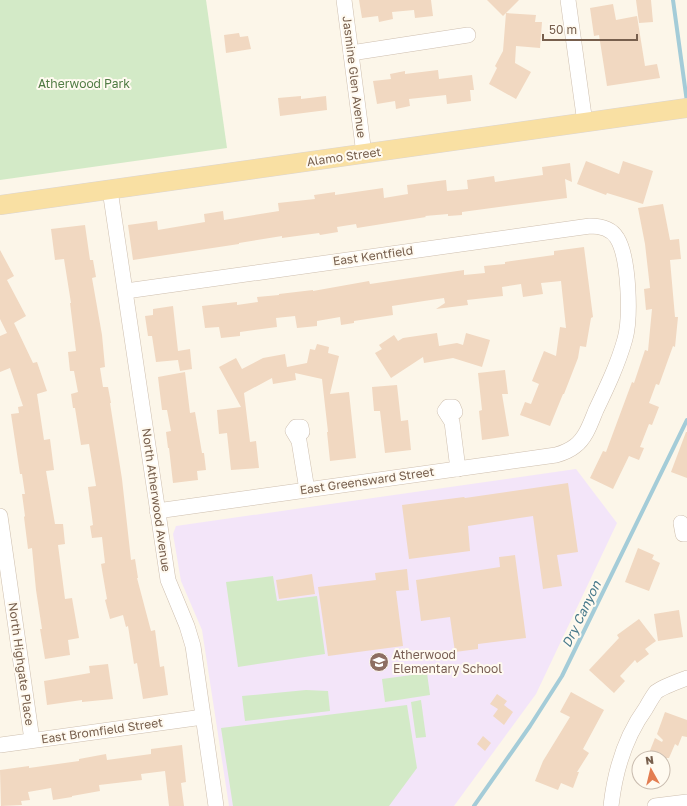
<svg xmlns="http://www.w3.org/2000/svg" width="687" height="806" viewBox="0 0 687 806" font-family="'Golos Text',sans-serif">
	<rect width="100%" height="100%" fill="#fcf6e9"/>
	<path fill="#f3e5f9" d="M 576,469 L 617,523 L 536,694 L 454,806 L 229,806 L 202,630 L 181,581 L 173,534 L 176,526 Z"/>
	<g fill="#d3eac7">
		<path d="M 0,0 L 206,0 L 227,148 L 0,180 Z"/>
		<path d="M 273,576 L 277,601 L 317,596 L 325,654 L 238,667 L 226,582 Z"/>
		<path d="M 427,673 L 430,695 L 385,702 L 382,679 Z"/>
		<path d="M 306,690 L 328,691 L 330,711 L 245,721 L 242,696 Z"/>
		<path d="M 421,700 L 426,737 L 416,738 L 411,702 Z"/>
		<path d="M 407,705 L 417,768 L 389,806 L 233,806 L 221,728 Z"/>
	</g>
	<g fill="none" stroke-linecap="round" stroke-linejoin="round">
		<g stroke="#a4ccd8" stroke-width="4">
			<path d="M 673,0 L 687,102"/>
			<path d="M 474,806 L 530,726 L 562,676 L 687,420"/>
		</g>
	</g>
	<g fill="#f1d8c1">
		<path d="M 359,0 L 431,0 L 433,16 L 415,18 L 414,10 L 392,12 L 393,19 L 379,22 L 378,16 L 362,18 Z"/>
		<path d="M 487,0 L 519,0 L 506,13 L 536,15 L 535,22 L 542,22 L 540,48 L 516,46 L 515,63 L 531,72 L 516,99 L 489,84 L 497,68 L 495,66 L 503,51 L 506,13 L 503,16 Z"/>
		<path d="M 636,0 L 651,0 L 653,22 L 639,23 Z"/>
		<path d="M 613,4 L 616,20 L 637,16 L 645,66 L 657,64 L 660,78 L 607,86 L 599,35 L 594,36 L 590,8 Z"/>
		<path d="M 239,33 L 240,37 L 248,36 L 251,49 L 226,53 L 224,35 Z"/>
		<path d="M 438,70 L 439,79 L 472,75 L 474,90 L 470,90 L 471,101 L 447,104 L 446,95 L 409,99 L 410,106 L 396,109 L 395,101 L 377,104 L 373,81 L 391,79 L 390,74 L 405,71 L 405,74 Z"/>
		<path d="M 301,96 L 301,99 L 326,96 L 327,110 L 280,116 L 278,98 Z"/>
		<path d="M 586,161 L 619,174 L 623,161 L 653,171 L 643,204 L 607,193 L 606,195 L 577,184 Z"/>
		<path d="M 570,163 L 572,182 L 565,179 L 567,198 L 462,212 L 462,215 L 448,216 L 448,214 L 425,216 L 426,217 L 357,228 L 356,224 L 337,227 L 338,232 L 320,235 L 319,233 L 282,238 L 282,236 L 239,243 L 239,244 L 133,260 L 128,225 L 157,221 L 158,230 L 205,222 L 204,214 L 223,211 L 224,220 L 279,211 L 278,203 L 315,199 L 314,195 L 335,192 L 335,195 L 383,188 L 384,198 L 408,194 L 407,185 L 446,180 L 447,191 L 468,189 L 467,180 L 494,176 L 495,182 L 543,175 L 542,167 Z"/>
		<path d="M 663,204 L 670,240 L 679,239 L 681,259 L 670,260 L 675,317 L 678,317 L 675,347 L 673,346 L 659,385 L 656,384 L 649,403 L 659,407 L 652,425 L 649,424 L 640,447 L 644,448 L 639,460 L 629,456 L 613,489 L 590,478 L 603,451 L 606,452 L 632,382 L 634,383 L 645,350 L 648,351 L 652,309 L 646,310 L 644,289 L 650,288 L 645,244 L 638,208 Z"/>
		<path d="M 85,225 L 90,260 L 93,260 L 96,277 L 92,278 L 102,335 L 105,367 L 100,368 L 103,387 L 108,387 L 111,403 L 110,403 L 122,479 L 131,560 L 135,559 L 138,578 L 137,578 L 151,631 L 155,630 L 160,667 L 164,666 L 168,695 L 143,699 L 137,663 L 134,664 L 128,626 L 126,627 L 123,615 L 110,619 L 105,600 L 107,599 L 101,564 L 105,563 L 102,537 L 92,538 L 90,526 L 93,525 L 88,487 L 96,486 L 89,444 L 81,445 L 75,408 L 73,408 L 71,394 L 78,392 L 74,371 L 70,371 L 68,352 L 76,351 L 70,303 L 71,303 L 64,259 L 55,260 L 51,229 Z"/>
		<path d="M 584,247 L 593,317 L 591,318 L 586,347 L 580,346 L 578,358 L 564,394 L 563,394 L 550,426 L 520,415 L 525,402 L 531,404 L 539,384 L 532,381 L 544,351 L 556,356 L 560,327 L 566,328 L 561,281 L 541,283 L 543,294 L 523,297 L 521,284 L 502,287 L 503,296 L 467,300 L 468,305 L 436,309 L 445,303 L 444,298 L 424,301 L 392,306 L 393,315 L 354,321 L 354,323 L 341,325 L 340,317 L 317,321 L 317,326 L 297,328 L 295,316 L 276,318 L 277,327 L 240,332 L 240,336 L 221,338 L 219,327 L 205,328 L 202,306 L 237,302 L 237,305 L 258,302 L 257,297 L 279,295 L 279,294 L 313,290 L 313,291 L 369,281 L 370,284 L 464,270 L 464,275 L 485,273 L 484,266 L 505,264 L 505,262 L 554,255 L 554,251 Z"/>
		<path d="M 0,250 L 14,276 L 7,280 L 26,316 L 14,323 L 33,363 L 37,362 L 47,391 L 37,394 L 44,440 L 50,439 L 54,470 L 46,471 L 55,524 L 63,524 L 65,544 L 58,545 L 65,599 L 72,598 L 79,638 L 68,640 L 70,655 L 45,659 L 40,629 L 42,629 L 36,590 L 32,548 L 28,549 L 24,517 L 25,516 L 22,494 L 25,494 L 22,474 L 20,474 L 11,414 L 19,413 L 18,407 L 23,406 L 10,368 L 0,372 L 0,336 L 7,333 L 0,319 Z"/>
		<path d="M 173,306 L 178,351 L 190,349 L 192,369 L 180,371 L 178,360 L 156,362 L 152,336 L 148,336 L 145,316 L 153,315 L 153,309 Z"/>
		<path d="M 437,333 L 439,346 L 457,343 L 463,345 L 466,333 L 490,340 L 482,367 L 453,358 L 424,363 L 423,357 L 391,378 L 375,353 L 382,349 L 379,345 L 394,335 L 398,341 L 403,338 Z"/>
		<path d="M 317,344 L 329,347 L 328,353 L 339,356 L 330,394 L 349,392 L 356,458 L 330,461 L 327,432 L 328,432 L 322,379 L 295,373 L 296,380 L 273,384 L 272,378 L 244,393 L 250,442 L 256,441 L 259,468 L 231,470 L 227,433 L 219,434 L 217,410 L 241,407 L 219,367 L 236,358 L 242,369 L 263,358 L 285,354 L 287,367 L 307,363 L 310,349 L 315,350 Z"/>
		<path d="M 505,370 L 508,394 L 502,394 L 509,436 L 482,440 L 479,411 L 482,410 L 478,373 Z"/>
		<path d="M 185,372 L 190,413 L 195,412 L 202,453 L 204,453 L 206,470 L 197,471 L 198,480 L 173,483 L 169,448 L 168,448 L 166,432 L 171,431 L 167,410 L 162,410 L 158,377 Z"/>
		<path d="M 397,385 L 401,421 L 408,420 L 411,450 L 385,453 L 380,411 L 374,411 L 372,387 Z"/>
		<path d="M 686,432 L 687,432 L 687,478 L 671,472 Z"/>
		<path d="M 568,483 L 578,552 L 557,555 L 562,586 L 543,589 L 533,516 L 468,526 L 470,551 L 409,559 L 402,505 L 464,497 L 465,498 Z"/>
		<path d="M 638,548 L 654,555 L 652,559 L 660,563 L 649,591 L 625,582 Z"/>
		<path d="M 515,555 L 526,638 L 478,644 L 478,649 L 455,652 L 450,617 L 421,621 L 416,580 L 500,567 L 499,557 Z"/>
		<path d="M 407,569 L 409,590 L 396,591 L 403,646 L 328,656 L 318,587 L 376,580 L 375,573 Z"/>
		<path d="M 312,574 L 315,594 L 279,599 L 276,580 Z"/>
		<path d="M 679,610 L 683,637 L 658,641 L 654,614 Z"/>
		<path d="M 639,619 L 656,641 L 645,649 L 649,654 L 637,663 L 635,660 L 620,676 L 625,681 L 614,693 L 589,670 L 619,638 L 617,635 Z"/>
		<path d="M 108,664 L 113,699 L 82,702 L 82,700 L 47,705 L 44,681 L 90,673 L 89,666 Z"/>
		<path d="M 571,692 L 604,710 L 583,749 L 589,753 L 577,772 L 579,772 L 573,788 L 561,783 L 558,790 L 535,781 L 543,761 L 570,717 L 560,712 Z"/>
		<path d="M 497,694 L 507,701 L 504,705 L 513,712 L 504,725 L 493,716 L 498,709 L 490,704 Z"/>
		<path d="M 665,712 L 687,720 L 687,737 L 682,736 L 678,746 L 675,744 L 669,758 L 647,758 L 655,738 L 662,742 L 663,740 L 657,734 Z"/>
		<path d="M 483,736 L 491,743 L 485,751 L 477,744 Z"/>
		<path d="M 182,745 L 186,782 L 181,783 L 184,806 L 169,806 L 165,771 L 141,774 L 142,780 L 99,785 L 100,791 L 72,796 L 72,797 L 53,800 L 51,788 L 28,792 L 30,800 L 21,801 L 22,805 L 1,806 L 0,770 L 29,766 L 29,768 L 79,761 L 79,759 L 106,754 L 107,760 L 151,754 L 151,749 Z"/>
	</g>
	<g fill="none" stroke-linecap="round" stroke-linejoin="round">
		<defs>
			<g id="minor">
				<path d="M 344,0 L 364,154"/>
				<path d="M 568,0 L 585,123"/>
				<path d="M 351,53 L 468,35"/>
				<path d="M 110,190 L 168,580 L 187,626 L 193,646 L 216,806"/>
				<path d="M 126,291 L 590,226 C 600,226 611,228 617,238 C 629,257 631,317 625,339 C 618,364 607,387 596,410 C 591,422 586,438 575,446 C 569,451 563,453 556,455 L 157,511"/>
				<path d="M 455,412 L 453,407 L 448,407 L 445,411 L 452,422 L 458,469"/>
				<path d="M 302,432 L 301,427 L 296,427 L 293,431 L 299,441 L 307,490"/>
				<path d="M 0,516 L 32,740"/>
				<path d="M 681,523 L 683,534 L 687,534"/>
				<path d="M 0,745 L 203,717"/>
				<path d="M 611,806 C 615,770 625,737 646,708 C 649,703 652,697 656,692 C 662,687 679,681 687,678"/>
				<path d="M 655,806 L 687,802"/>
			</g>
			<path id="major" d="M 0,205 L 687,108"/>
		</defs>
		<use href="#minor" stroke="#cebfaf" stroke-width="16"/>
		<use href="#major" stroke="#dcd5d1" stroke-width="20"/>
		<use href="#minor" stroke="#fff" stroke-width="15"/>
		<use href="#major" stroke="#f9e0a3" stroke-width="19"/>
	</g>
	<defs>
		<symbol id="school-disc" viewBox="-11 -11 22 22"><circle r="9.5" fill="#8d6e63" stroke="#fffaf0"/><path d="M0-5L7-2L0 1L-7-2ZM-4 1L0 2.5L4 1V4Q0 6-4 4Z" fill="#fff"/></symbol>
	</defs>
	<g fill-rule="evenodd">
		<use href="#school-disc" x="368" y="651" width="22" height="22"/>
	</g>
	<g text-anchor="middle" stroke-width="4" stroke-linejoin="round" paint-order="stroke">
		<g font-size="12" fill="#775f4d" stroke="#fffaf0">
			<text transform="translate(354 77) rotate(83)" y="4">Jasmine Glen Avenue</text>
			<text transform="translate(344 157) rotate(-8)" y="4">Alamo Street</text>
			<text transform="translate(373 256) rotate(-8)" y="4">East Kentfield</text>
			<text transform="translate(367 481) rotate(-8)" y="4">East Greensward Street</text>
			<text transform="translate(156 500) rotate(82)" y="4">North Atherwood Avenue</text>
			<text transform="translate(21 664) rotate(82)" y="4">North Highgate Place</text>
			<text transform="translate(102 731) rotate(-8)" y="4">East Bromfield Street</text>
		</g>
		<g font-size="12" fill="#517c44" stroke="#fffaf0">
			<text x="84" y="88">Atherwood Park</text>
		</g>
		<g font-size="12" fill="#785e54" stroke="#fffaf0" text-anchor="start">
			<text x="393" y="659">Atherwood<tspan x="393" dy="14">Elementary School</tspan></text>
		</g>
		<g font-size="13" font-style="italic" fill="#47798a" stroke="#fffaf0">
			<text transform="translate(581 614) rotate(-64)" y="5">Dry Canyon</text>
		</g>
	</g>
	<g transform="translate(651 770) rotate(352)"><circle r="19" fill="#fffaf0" stroke="#c9bcaf"/>
	<path d="M0-3L7 15L0 10L-7 15Z" fill="#e37d51"/>
	<text y="-6" font-size="11" font-weight="bold" text-anchor="middle" fill="#775f4d">N</text>
	</g>
	<path d="M543 34v6h94v-6" fill="none" stroke="#775f4d" stroke-width="2"/>
	<text x="549" y="34" font-size="12" fill="#775f4d" stroke="#fffaf0" stroke-width="3" paint-order="stroke">50 m</text>
</svg>
